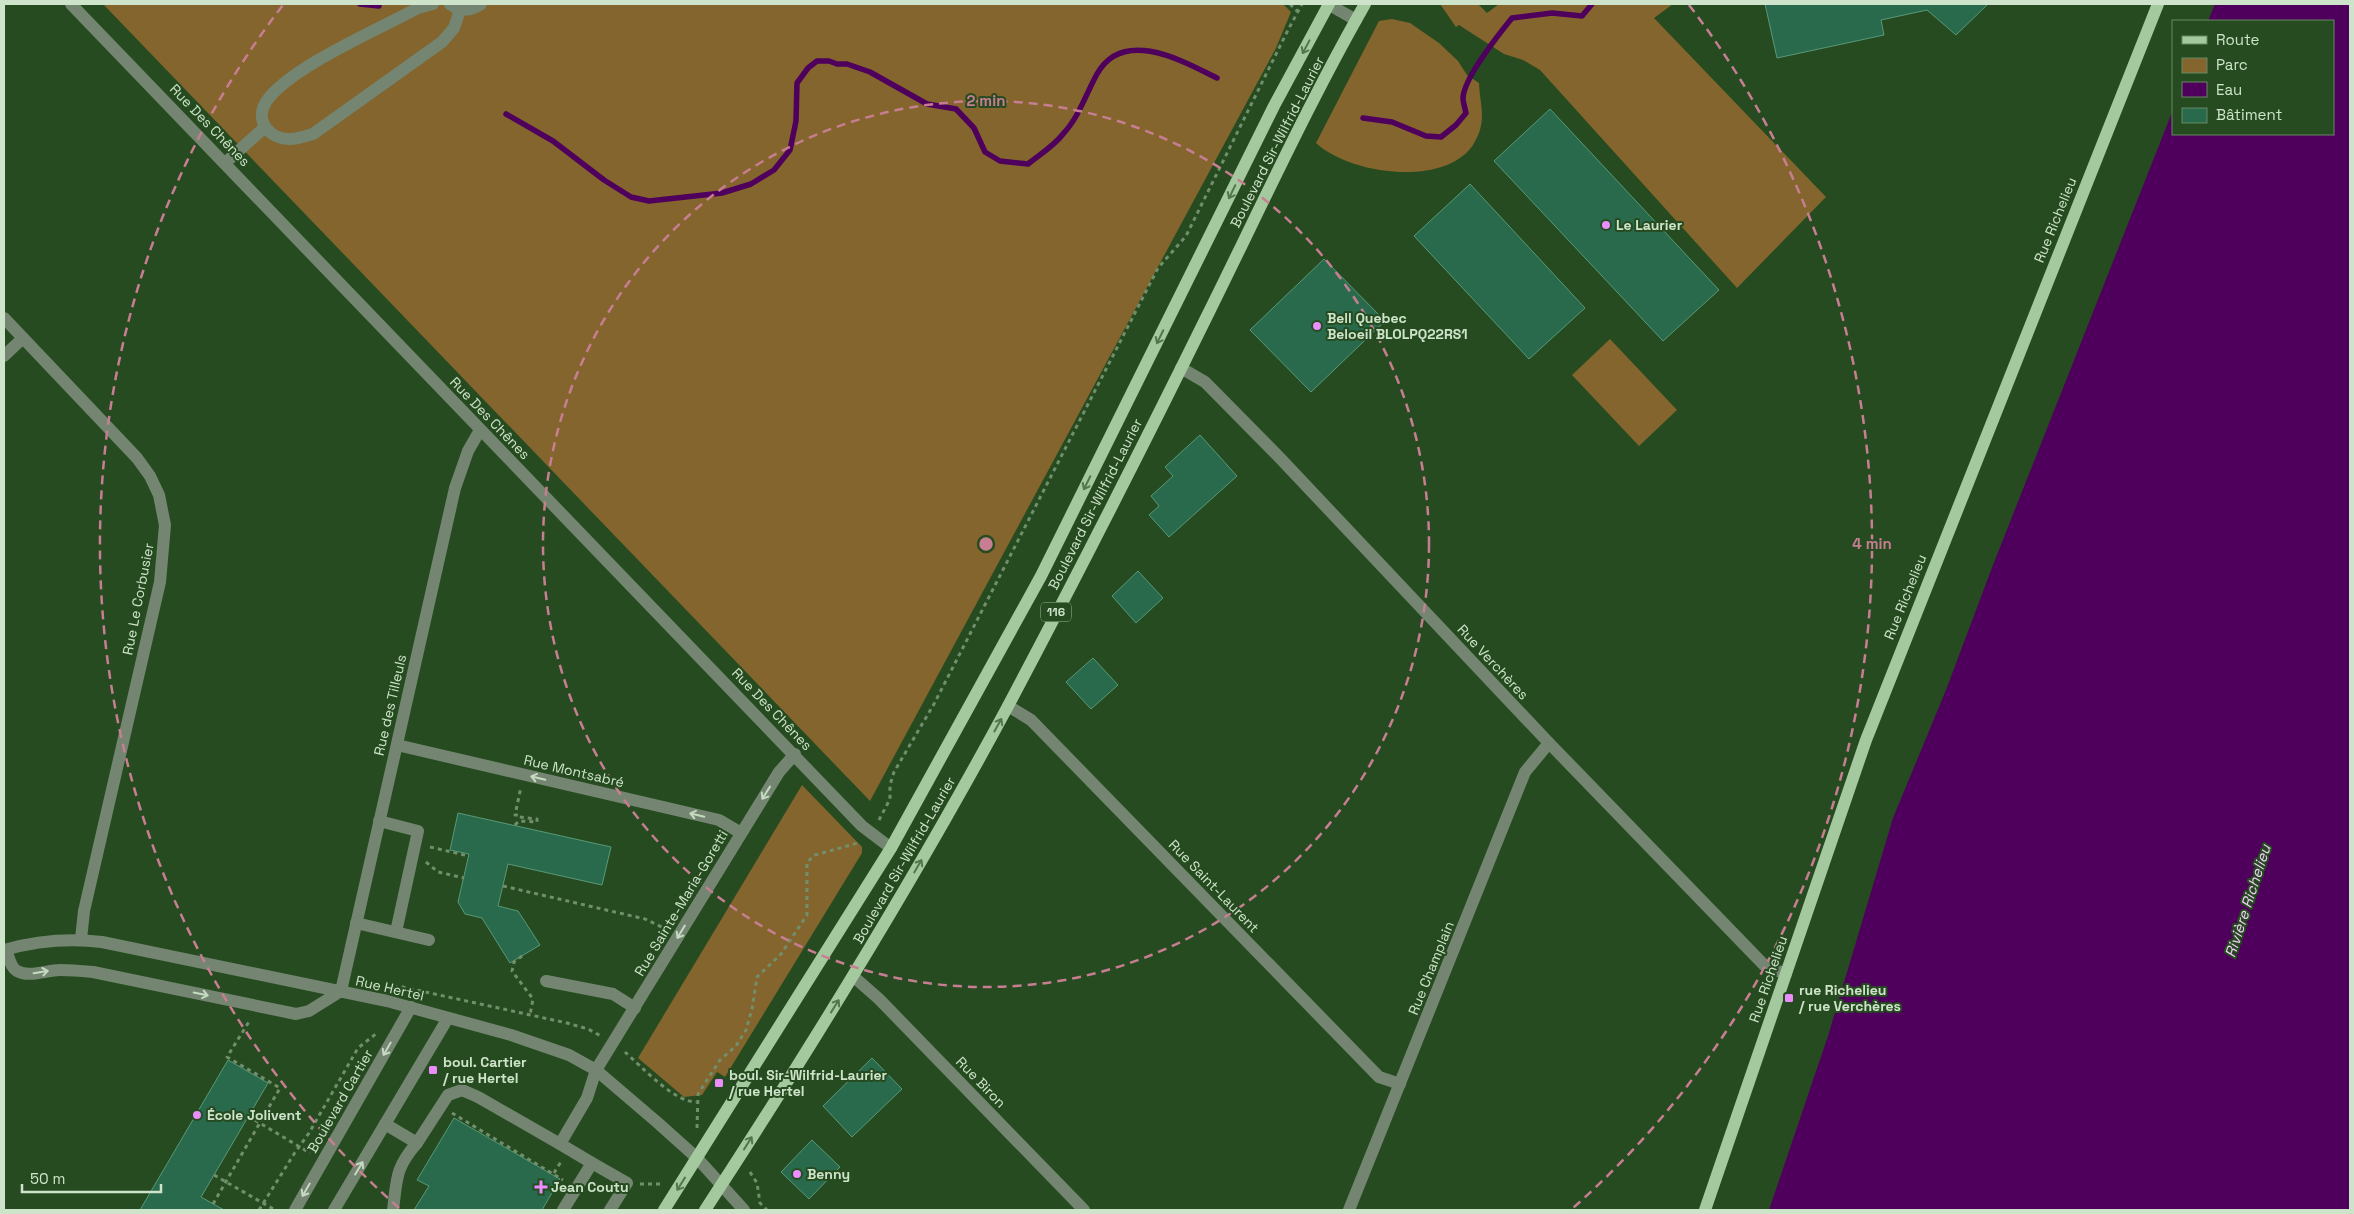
<svg xmlns="http://www.w3.org/2000/svg" width="2354" height="1214" viewBox="0 0 2354 1214" font-family="'Space Grotesk',sans-serif">
	<rect width="100%" height="100%" fill="#264b20"/>
	<g fill="#83652d">
		<path d="M 103,4 L 1283,4 L 1291,12 L 1276,48 L 870,801 Z"/>
		<path d="M 1440,4 L 1478,4 L 1487,13 L 1499,4 L 1673,4 L 1654,18 L 1826,197 L 1737,288 L 1540,70 L 1523,60 L 1504,54 L 1459,25 L 1456,27 Z"/>
		<path d="M 1392,19 L 1410,23 L 1439,43 L 1458,61 L 1467,75 L 1479,83 C 1480,107 1488,121 1473,145 C 1444,188 1349,174 1316,143 L 1379,21 Z"/>
		<path d="M 1610,339 L 1677,410 L 1639,446 L 1572,375 Z"/>
		<path d="M 802,785 L 862,847 L 862,853 L 725,1077 L 717,1072 L 702,1095 L 684,1097 L 638,1058 Z"/>
	</g>
	<path fill="#4e005c" d="M 2215,4 L 2350,4 L 2350,1210 L 1769,1210 L 1828,1036 L 1893,818 L 1946,690 L 1993,565 L 2173,110 L 2173,134 L 2333,134 L 2333,21 L 2208,21 Z"/>
	<g fill="none" stroke-linecap="round" stroke-linejoin="round">
		<g stroke="#4e005c" stroke-width="5.5">
			<path d="M 360,4 L 379,6"/>
			<path d="M 506,114 L 553,141 L 604,180 L 631,197 L 649,201 L 722,193 L 751,184 L 774,170 L 790,150 L 796,121 L 797,83 L 808,68 L 817,61 L 829,61 L 837,64 L 847,64 L 870,72 L 927,104 L 956,109 L 974,128 L 985,152 L 1000,161 L 1028,164 C 1039,155 1054,146 1063,134 C 1079,117 1086,94 1097,74 C 1123,27 1183,61 1217,78"/>
			<path d="M 1363,118 L 1392,122 L 1426,136 L 1441,137 L 1456,125 L 1466,113 C 1465,108 1463,102 1463,98 C 1464,78 1499,34 1512,18 L 1552,13 L 1582,16 L 1592,4"/>
		</g>
	</g>
	<g fill="#296a4c" stroke="#599978">
		<path d="M 1765,4 L 1988,4 L 1956,35 L 1927,10 L 1881,20 L 1884,35 L 1777,58 Z"/>
		<path d="M 1550,109 L 1719,290 L 1663,341 L 1494,161 Z"/>
		<path d="M 1470,184 L 1585,308 L 1529,359 L 1414,236 Z"/>
		<path d="M 1324,259 L 1385,321 L 1311,392 L 1250,330 Z"/>
		<path d="M 1200,435 L 1237,476 L 1169,537 L 1149,515 L 1159,506 L 1151,496 L 1173,476 L 1165,467 Z"/>
		<path d="M 1138,571 L 1163,598 L 1136,623 L 1112,596 Z"/>
		<path d="M 1093,658 L 1118,685 L 1091,709 L 1066,682 Z"/>
		<path d="M 458,813 L 611,847 L 602,885 L 508,864 L 498,906 L 518,911 L 540,945 L 510,963 L 482,918 L 465,914 L 458,902 L 469,854 L 450,850 Z"/>
		<path d="M 872,1058 L 902,1089 L 852,1137 L 823,1106 Z"/>
		<path d="M 228,1060 L 268,1083 L 201,1197 L 224,1210 L 140,1210 Z"/>
		<path d="M 454,1118 L 560,1179 L 542,1210 L 414,1210 L 429,1186 L 417,1180 Z"/>
		<path d="M 812,1140 L 840,1167 L 809,1199 L 781,1172 Z"/>
	</g>
	<g fill="none" stroke-linecap="round" stroke-linejoin="round">
		<g stroke="#718f6c" stroke-width="3" stroke-dasharray="4 4" stroke-linecap="butt">
			<path d="M 1290,4 L 1297,11"/>
			<path d="M 879,820 L 890,799 L 890,785 L 894,772 L 934,704 L 1158,268 L 1186,236 L 1288,30 L 1302,4"/>
			<path d="M 515,825 L 519,821 L 537,822 L 537,819 L 519,817 L 519,815 L 515,815 L 521,787"/>
			<path d="M 430,847 L 469,856"/>
			<path d="M 426,862 L 438,872 L 464,878"/>
			<path d="M 503,886 L 645,919 L 666,929"/>
			<path d="M 522,956 L 514,962 L 512,971 L 533,999 L 530,1015"/>
			<path d="M 395,989 L 398,986 L 567,1023 L 588,1029 L 601,1036"/>
			<path d="M 625,1052 C 642,1067 674,1102 696,1102"/>
			<path d="M 452,1113 L 563,1180"/>
			<path d="M 248,1116 L 310,1153"/>
			<path d="M 697,1128 L 698,1094 L 720,1060 L 736,1046 L 746,1030 L 752,1009 L 757,977 L 781,954 L 807,915 L 807,862 L 815,855 L 858,843"/>
			<path d="M 750,1172 L 757,1183 L 760,1203 L 767,1210"/>
			<path d="M 554,1173 L 562,1160"/>
			<path d="M 214,1175 L 275,1210"/>
			<path d="M 640,1184 L 661,1184"/>
			<path d="M 213,1204 L 280,1088 L 227,1057 L 250,1020"/>
			<path d="M 259,1210 L 294,1154 L 309,1133 L 358,1048 L 377,1033"/>
		</g>
		<g stroke="#748671" stroke-width="12">
			<path d="M 71,4 L 862,826 L 891,848"/>
			<path d="M 433,4 L 418,8 C 381,28 288,68 266,102 C 254,121 270,140 291,139 C 298,139 306,136 313,134 L 442,42 L 454,28 L 460,10"/>
			<path d="M 450,4 C 460,12 471,11 481,4"/>
			<path d="M 1328,4 L 1356,20"/>
			<path d="M 225,163 L 264,128"/>
			<path d="M 4,318 L 137,458 L 150,476 L 159,495 L 165,525 L 160,582 L 84,911 L 81,939"/>
			<path d="M 4,356 L 23,338"/>
			<path d="M 1181,368 L 1205,382 L 1279,457 L 1549,743 L 1764,965 L 1786,974"/>
			<path d="M 1008,706 L 1031,720 L 1379,1077 L 1400,1084"/>
			<path d="M 397,745 L 719,820 L 741,833"/>
			<path d="M 379,821 L 418,831 L 396,932"/>
			<path d="M 356,923 L 429,940"/>
			<path d="M 4,950 C 36,941 68,938 102,942 L 387,1001 L 511,1035 L 569,1055 L 596,1070 L 658,1123 L 697,1158 L 744,1210"/>
			<path d="M 6,950 C 9,956 10,967 17,971 C 29,978 47,970 60,970 C 71,970 82,971 93,972 L 296,1014 L 309,1011 L 341,991 L 455,488 L 468,451 L 480,430"/>
			<path d="M 854,977 L 879,999 L 1084,1210"/>
			<path d="M 546,981 L 613,994 L 635,1008"/>
			<path d="M 385,1124 L 417,1143 L 448,1095 L 462,1090 L 478,1097 L 560,1144"/>
			<path d="M 592,1163 L 627,1183 L 610,1210"/>
			<path d="M 295,1210 L 411,1007"/>
			<path d="M 334,1210 L 448,1018"/>
			<path d="M 393,1210 C 397,1179 395,1168 417,1143"/>
			<path d="M 563,1210 L 592,1163 L 560,1144 L 587,1098 L 596,1070 L 779,772 L 795,754"/>
			<path d="M 1349,1210 L 1525,772 L 1549,743"/>
		</g>
		<g stroke="#a5c99f" stroke-width="12">
			<path d="M 664,1210 L 891,848 L 1041,576 L 1274,106 L 1329,4"/>
			<path d="M 705,1210 C 812,1046 915,879 1008,706 C 1077,576 1144,444 1209,312 C 1260,209 1308,104 1365,4"/>
			<path d="M 1705,1210 L 1866,740 L 2158,4"/>
		</g>
	</g>
	<defs><path id="oneway-shaft" d="M-6 0H5M1.5-3L5.5 0L1.5 3" fill="none" stroke-width="1.6" stroke-linecap="round" stroke-linejoin="round" transform="scale(1.25)"/></defs>
	<g stroke="#52774c">
		<use href="#oneway-shaft" transform="translate(1306 47) rotate(118)"/>
		<use href="#oneway-shaft" transform="translate(1232 192) rotate(116)"/>
		<use href="#oneway-shaft" transform="translate(1160 337) rotate(116)"/>
		<use href="#oneway-shaft" transform="translate(1087 483) rotate(116)"/>
		<use href="#oneway-shaft" transform="translate(998 725) rotate(-61)"/>
		<use href="#oneway-shaft" transform="translate(918 866) rotate(-60)"/>
		<use href="#oneway-shaft" transform="translate(835 1006) rotate(-58)"/>
		<use href="#oneway-shaft" transform="translate(748 1143) rotate(-58)"/>
		<use href="#oneway-shaft" transform="translate(681 1184) rotate(122)"/>
	</g>
	<g stroke="#c5dbc1">
		<use href="#oneway-shaft" transform="translate(538 778) rotate(-167)"/>
		<use href="#oneway-shaft" transform="translate(766 793) rotate(122)"/>
		<use href="#oneway-shaft" transform="translate(697 815) rotate(-167)"/>
		<use href="#oneway-shaft" transform="translate(681 932) rotate(121)"/>
		<use href="#oneway-shaft" transform="translate(41 972) rotate(-9)"/>
		<use href="#oneway-shaft" transform="translate(201 994) rotate(12)"/>
		<use href="#oneway-shaft" transform="translate(387 1049) rotate(120)"/>
		<use href="#oneway-shaft" transform="translate(359 1168) rotate(-59)"/>
		<use href="#oneway-shaft" transform="translate(306 1190) rotate(120)"/>
	</g>
	<g fill="none" stroke="#c87e92" stroke-width="2.5" stroke-dasharray="9 6">
		<circle cx="986" cy="544" r="443"/>
		<path d="M399 1208A886 886 0 0 1 283 5M1689 5A886 886 0 0 1 1573 1208"/>
	</g>
	<g fill="#ea8dfd" stroke="#264b20" stroke-width="2">
		<circle cx="1606" cy="225" r="5"/>
		<circle cx="1317" cy="326" r="5"/>
		<rect x="1784" y="993" width="10" height="10" rx="2.5"/>
		<rect x="428" y="1065" width="10" height="10" rx="2.5"/>
		<rect x="714" y="1078" width="10" height="10" rx="2.5"/>
		<circle cx="197" cy="1115" r="5"/>
		<circle cx="797" cy="1174" r="5"/>
		<path d="M538.5 1179.5h5v5h5v5h-5v5h-5v-5h-5v-5h5z"/>
	</g>
	<g text-anchor="middle" stroke-width="4" stroke-linejoin="round" paint-order="stroke">
		<rect fill="#264b20" stroke="#9cb697" stroke-width="1" x="1041" y="602.5" width="30" height="19" rx="4"/>
		<g font-size="12" font-weight="bold" fill="#cee4ca">
			<text x="1056" y="616">116</text>
		</g>
		<g font-size="14" fill="#cee4ca" stroke="#264b20">
			<text transform="translate(210 125) rotate(46)" y="5">Rue Des Chênes</text>
			<text transform="translate(1277 142) rotate(-63)" y="5">Boulevard Sir-Wilfrid-Laurier</text>
			<text transform="translate(2055 220) rotate(-68)" y="5">Rue Richelieu</text>
			<text transform="translate(490 418) rotate(46)" y="5">Rue Des Chênes</text>
			<text transform="translate(1095 504) rotate(-63)" y="5">Boulevard Sir-Wilfrid-Laurier</text>
			<text transform="translate(1905 597) rotate(-68)" y="5">Rue Richelieu</text>
			<text transform="translate(138 599) rotate(-79)" y="5">Rue Le Corbusier</text>
			<text transform="translate(1493 662) rotate(47)" y="5">Rue Verchères</text>
			<text transform="translate(390 705) rotate(-77)" y="5">Rue des Tilleuls</text>
			<text transform="translate(772 709) rotate(46)" y="5">Rue Des Chênes</text>
			<text transform="translate(574 771) rotate(13)" y="5">Rue Montsabré</text>
			<text transform="translate(904 860) rotate(-60)" y="5">Boulevard Sir-Wilfrid-Laurier</text>
			<text transform="translate(1214 886) rotate(46)" y="5">Rue Saint-Laurent</text>
			<text transform="translate(681 903) rotate(-59)" y="5">Rue Sainte-Maria-Goretti</text>
			<text transform="translate(1431 968) rotate(-68)" y="5">Rue Champlain</text>
			<text transform="translate(1768 979) rotate(-71)" y="5">Rue Richelieu</text>
			<text transform="translate(390 988) rotate(13)" y="5">Rue Hertel</text>
			<text transform="translate(981 1082) rotate(46)" y="5">Rue Biron</text>
			<text transform="translate(340 1101) rotate(-60)" y="5">Boulevard Cartier</text>
		</g>
		<g font-size="14" font-weight="bold" fill="#cee4ca" stroke="#264b20" text-anchor="start">
			<text x="1616" y="230">Le Laurier</text>
			<text x="1327" y="323">Bell Quebec<tspan x="1327" dy="16">Beloeil BLOLPQ22RS1</tspan></text>
			<text x="1799" y="995">rue Richelieu<tspan x="1799" dy="16">/ rue Verchères</tspan></text>
			<text x="443" y="1067">boul. Cartier<tspan x="443" dy="16">/ rue Hertel</tspan></text>
			<text x="729" y="1080">boul. Sir-Wilfrid-Laurier<tspan x="729" dy="16">/ rue Hertel</tspan></text>
			<text x="207" y="1120">École Jolivent</text>
			<text x="807" y="1179">Benny</text>
			<text x="551" y="1192">Jean Coutu</text>
		</g>
		<g font-size="15" font-style="italic" fill="#f3cefb" stroke="#264b20">
			<text transform="translate(2248 901) rotate(-72)" y="5">Rivière Richelieu</text>
		</g>
	</g>
	<circle cx="986" cy="544" r="8" fill="#c87e92" stroke="#264b20" stroke-width="2.5"/>
	<g font-size="15" text-anchor="middle" font-weight="bold" fill="#c87e92" stroke="#264b20" stroke-width="4" stroke-linejoin="round" paint-order="stroke">
		<text x="986" y="106">2 min</text>
		<text x="1872" y="549">4 min</text>
	</g>
	<rect width="2354" height="1214" fill="none" stroke="#cee4ca" stroke-width="10"/>
	<rect x="2172" y="20" width="162" height="115" fill="#264b20" stroke="#698864"/>
	<rect x="2182" y="36" width="25" height="8" fill="#a5c99f" stroke="#698864"/>
	<text x="2216" y="45" font-size="15" fill="#cee4ca">Route</text>
	<rect x="2182" y="58" width="25" height="15" fill="#83652d" stroke="#698864"/>
	<text x="2216" y="70" font-size="15" fill="#cee4ca">Parc</text>
	<rect x="2182" y="82" width="25" height="15" fill="#4e005c" stroke="#698864"/>
	<text x="2216" y="95" font-size="15" fill="#cee4ca">Eau</text>
	<rect x="2182" y="108" width="25" height="15" fill="#296a4c" stroke="#698864"/>
	<text x="2216" y="120" font-size="15" fill="#cee4ca">Bâtiment</text>
	<path d="M22 1184v8h139v-8" fill="none" stroke="#cee4ca" stroke-width="2.5"/>
	<text x="30" y="1184" font-size="15" fill="#cee4ca" stroke="#264b20" stroke-width="4" paint-order="stroke">50 m</text>
</svg>
